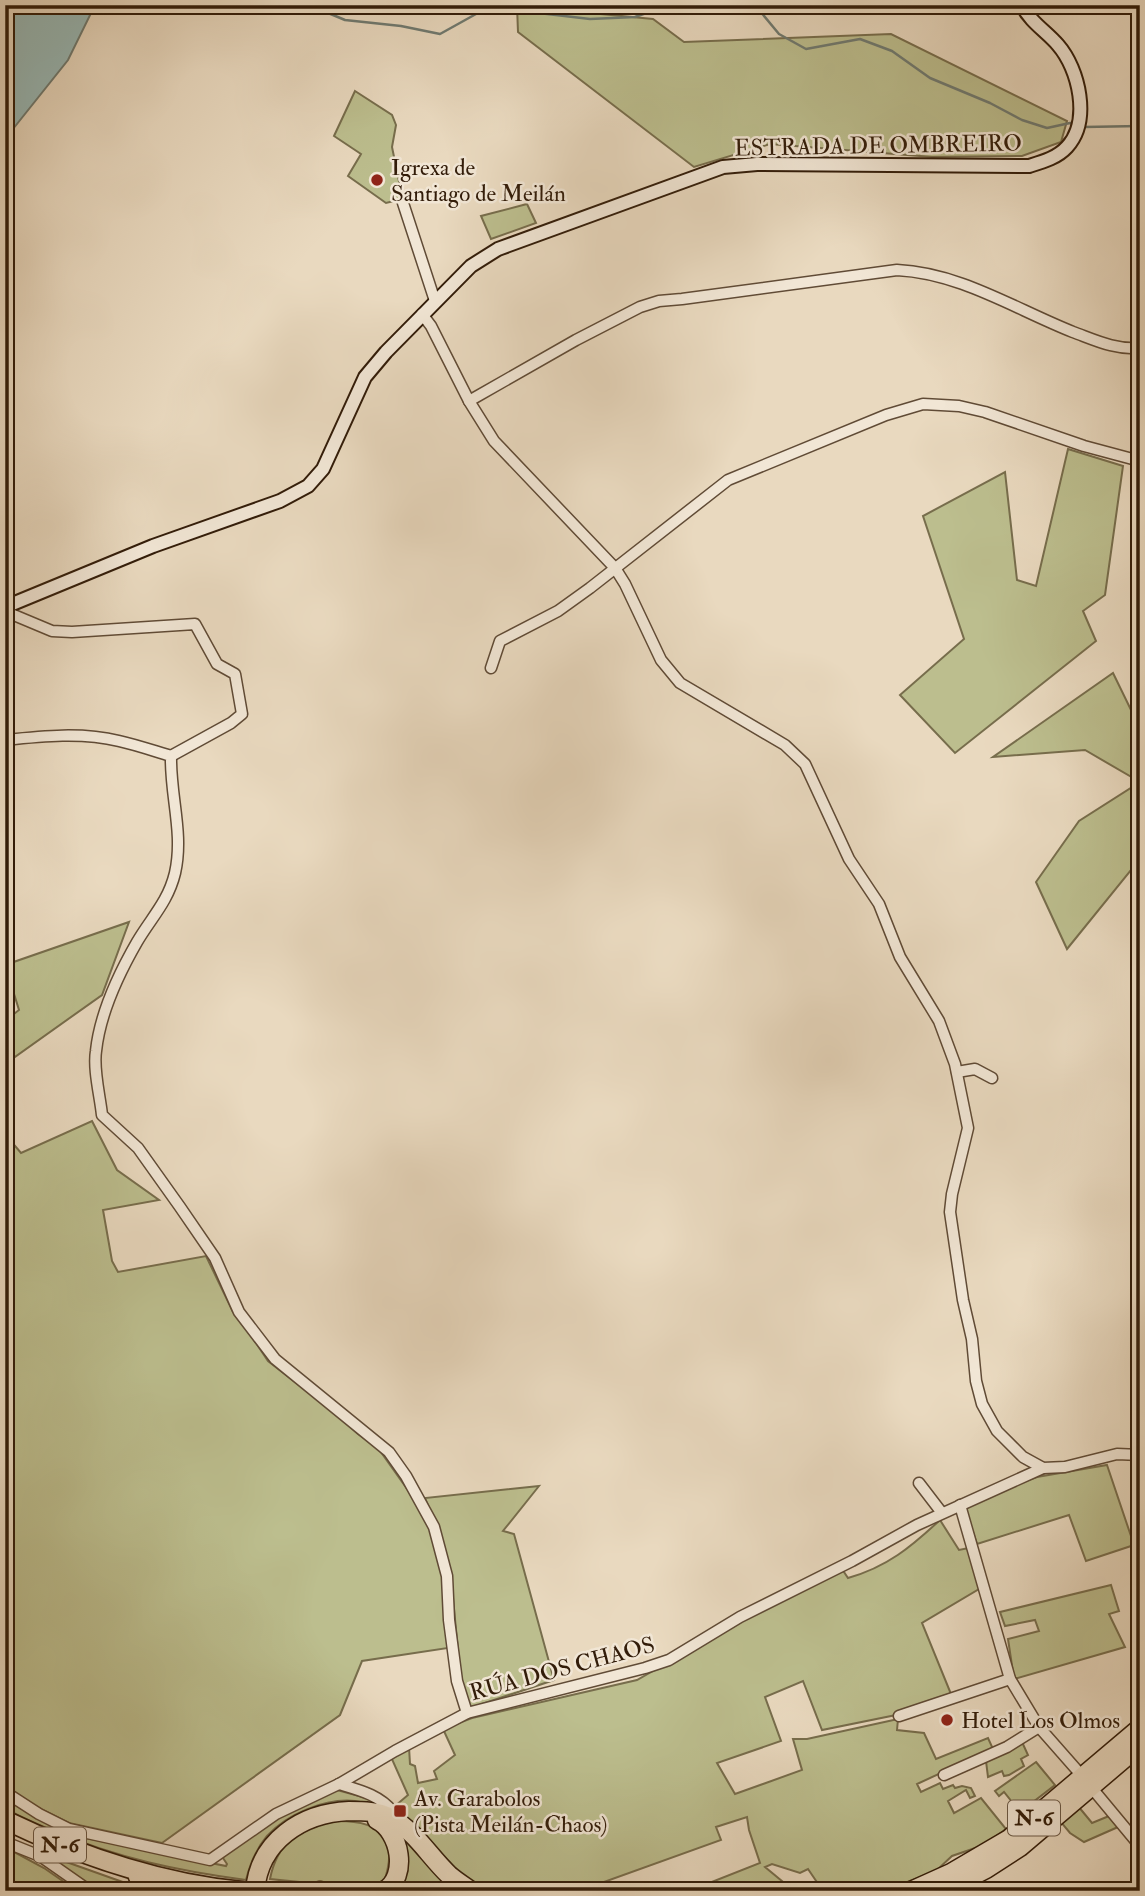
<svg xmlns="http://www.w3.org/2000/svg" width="1145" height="1896" viewBox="0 0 1145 1896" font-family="'IM FELL Double Pica',serif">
	<rect width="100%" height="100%" fill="#e9d9bf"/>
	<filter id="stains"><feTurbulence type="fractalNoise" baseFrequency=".00286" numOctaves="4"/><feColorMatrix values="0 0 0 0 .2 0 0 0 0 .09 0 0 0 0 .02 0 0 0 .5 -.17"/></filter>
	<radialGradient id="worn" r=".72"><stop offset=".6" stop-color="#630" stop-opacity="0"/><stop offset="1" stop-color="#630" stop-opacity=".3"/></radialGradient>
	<g fill="#bcbe8e" stroke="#776d4c" stroke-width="2">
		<path d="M 517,6 L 653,19 L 684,42 L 891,34 L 1067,121 L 1061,142 L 1022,156 L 932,157 L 770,144 L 694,167 L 518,32 Z"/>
		<path d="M 355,91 L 392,115 L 396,125 L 392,147 L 402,196 L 398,200 L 386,203 L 348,176 L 361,154 L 334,136 Z"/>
		<path d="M 527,204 L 536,223 L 491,239 L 481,216 Z"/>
		<path d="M 1068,449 L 1123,466 L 1105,595 L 1083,611 L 1096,641 L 955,753 L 900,695 L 964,639 L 923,516 L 1005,472 L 1017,580 L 1036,586 Z"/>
		<path d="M 1113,673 L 1132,712 L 1140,716 L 1140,859 L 1067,949 L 1036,882 L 1079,821 L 1140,782 L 1085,750 L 993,757 Z"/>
		<path d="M 129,922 L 102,995 L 5,1064 L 5,1021 L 19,1010 L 5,965 Z"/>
		<path d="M 92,1121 L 117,1170 L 159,1200 L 103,1210 L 112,1261 L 118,1272 L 206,1256 L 233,1312 L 250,1334 L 268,1361 L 335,1413 L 358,1434 L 378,1448 L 417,1503 L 429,1524 L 442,1574 L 448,1648 L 362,1661 L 340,1715 L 162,1843 L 69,1823 L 33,1805 L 5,1785 L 5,1134 L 21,1153 Z"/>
		<path d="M 1107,1465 L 1134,1545 L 1086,1561 L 1069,1515 L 977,1544 L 964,1506 L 966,1502 L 1037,1477 Z"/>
		<path d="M 539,1486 L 503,1531 L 514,1534 L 554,1680 L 470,1708 L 461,1682 L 451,1577 L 443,1543 L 425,1498 Z"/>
		<path d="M 940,1520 L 959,1550 L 969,1548 L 979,1589 L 922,1623 L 951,1694 L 896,1715 L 822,1730 L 803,1681 L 765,1697 L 781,1741 L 717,1763 L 735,1794 L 802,1770 L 793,1739 L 807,1739 L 898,1719 L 897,1730 L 924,1733 L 936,1759 L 988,1738 L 993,1749 L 917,1784 L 921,1792 L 940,1783 L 943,1789 L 953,1785 L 955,1788 L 962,1786 L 971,1788 L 975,1796 L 970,1798 L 966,1790 L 948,1801 L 954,1813 L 981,1798 L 1006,1829 L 984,1845 L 952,1856 L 936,1871 L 884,1891 L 823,1891 L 808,1869 L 800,1873 L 772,1864 L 765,1867 L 794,1891 L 689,1891 L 760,1863 L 749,1830 L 747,1817 L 716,1827 L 721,1840 L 579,1891 L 483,1891 L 471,1884 L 395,1806 L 408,1795 L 391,1757 L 409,1747 L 410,1764 L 415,1766 L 418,1783 L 437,1779 L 434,1771 L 455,1755 L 443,1729 L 472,1718 L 637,1680 L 738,1622 L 842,1569 L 848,1578 C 887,1567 911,1547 940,1520 Z"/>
		<path d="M 1111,1585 L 1119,1611 L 1109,1614 L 1125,1647 L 1014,1679 L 1008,1639 L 1039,1631 L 1035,1620 L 1005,1626 L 1000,1612 Z"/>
		<path d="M 1022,1742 L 1028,1755 L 1021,1759 L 1024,1766 L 1009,1775 L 1004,1776 L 1002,1771 L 988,1777 L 986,1761 Z"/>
		<path d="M 1036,1762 L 1055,1785 L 1020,1812 L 1004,1792 L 999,1796 L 995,1791 Z"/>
		<path d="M 337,1790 L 374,1800 L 386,1810 C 376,1807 365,1802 355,1801 C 325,1798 287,1814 267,1836 C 256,1849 250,1864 246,1880 C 179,1871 116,1858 54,1831 C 37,1824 20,1817 5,1808 L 5,1799 L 53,1827 L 86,1838 L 226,1866 L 227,1864 L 221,1855 L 283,1814 Z"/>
		<path d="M 1078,1806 L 1092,1823 L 1109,1816 L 1118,1827 L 1084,1842 L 1070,1833 L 1060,1821 Z"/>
		<path d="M 338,1821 C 385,1821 399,1840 383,1885 L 369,1889 L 270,1879 C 277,1842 301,1825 338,1821 Z"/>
		<path d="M 397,1830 L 461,1891 L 395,1891 Z"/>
		<path d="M 5,1847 L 44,1868 L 77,1891 L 5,1891 Z"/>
		<path d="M 58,1859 L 148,1891 L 99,1891 L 55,1861 Z"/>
	</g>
	<path fill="#98b9b7" stroke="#6f7a71" stroke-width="2" d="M 5,5 L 95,5 L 68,60 L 5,139 Z"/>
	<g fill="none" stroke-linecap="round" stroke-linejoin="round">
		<g stroke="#6f7a71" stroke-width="2.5">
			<path d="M 288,5 L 295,11 L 321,10 L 345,20 L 401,26 L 440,34 L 485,9 L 513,10 L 590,19 L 635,17 L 652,11 L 655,5"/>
			<path d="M 755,5 L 779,34 L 806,49 L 860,39 L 892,51 L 930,78 L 990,103 L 1022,120 L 1047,128 L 1070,123 L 1074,124"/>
			<path d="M 1084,127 L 1140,126"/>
		</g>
		<defs>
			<g id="street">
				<path d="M 403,203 L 435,301"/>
				<path d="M 422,314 L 431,326 L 469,401 L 494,441 L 615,568 L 625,584 L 661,660 L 680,683 L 785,745 L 805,764 L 849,859 L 879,904 L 900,957 L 939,1021 L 955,1064 L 968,1128 L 952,1194 L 950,1212 L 963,1300 L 972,1339 L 976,1381 L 982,1404 L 997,1431 L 1023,1457 L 1043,1468 L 1065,1467 L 1117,1454 L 1140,1455"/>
				<path d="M 469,401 L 576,340 L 640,307 L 659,301 L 682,299 L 897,270 C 960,273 1015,309 1073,332 C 1095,340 1115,350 1140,348"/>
				<path d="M 9,613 L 52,631 L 72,632 L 195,624 L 217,664 L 235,674 L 242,714 L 231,723 L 171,756"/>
				<path d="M 491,668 L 500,641 L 558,611 L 590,588 L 728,480 L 886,415 L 923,404 L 959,406 L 985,412 L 1084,446 L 1140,461"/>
				<path d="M 5,740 C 43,736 82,732 119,741 C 137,745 154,751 171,756 C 170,796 184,833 175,873 C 168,902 151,918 137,942 C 118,975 100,1013 96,1051 C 93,1069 100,1096 102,1115 L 138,1148 L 180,1207 L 215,1258 L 239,1312 L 275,1359 L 389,1452 L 406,1476 L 434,1527 L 447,1576 L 449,1620 L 457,1681 L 467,1713"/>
				<path d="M 957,1072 L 975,1069 L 992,1078"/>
				<path d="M 919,1483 L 942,1513"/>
				<path d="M 960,1505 L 1010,1679 L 1039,1727 L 1083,1777"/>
				<path d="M 899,1716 L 1010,1679"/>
				<path d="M 944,1775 L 1007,1747 L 1039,1727"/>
				<path d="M 339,1784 C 359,1790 380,1795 393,1812 L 392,1818"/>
				<path d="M 1091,1787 L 1140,1846"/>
				<path d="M 5,1792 L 39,1814 L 69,1829 L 210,1860 L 276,1814 L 339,1784 L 395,1751 L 467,1713 L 645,1668 L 669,1660 L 740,1617 L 852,1561 L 917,1525 L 1043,1468"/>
				<path d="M 5,1842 L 40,1856 L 90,1891"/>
			</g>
			<path id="secondary" d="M 5,607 L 153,546 L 280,501 L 308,486 L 323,469 L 365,377 L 386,352 L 471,266 L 498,249 L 723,167 L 757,164 L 1029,166 C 1042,162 1057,158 1067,147 C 1091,121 1079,69 1058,45 C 1046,31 1030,22 1022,5"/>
			<g id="highway">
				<path d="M 5,1820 C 80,1856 159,1883 242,1891"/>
				<path d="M 377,1820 C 400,1831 409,1877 384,1891"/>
				<path d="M 138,1877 L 164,1891"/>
				<path d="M 255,1891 C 259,1841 302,1813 349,1811 C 363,1811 378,1811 391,1818 C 416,1832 429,1856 449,1875 C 456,1881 464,1886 471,1891"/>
				<path d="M 319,1891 L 321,1891"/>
				<path d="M 911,1891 L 951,1873 L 1009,1839 L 1140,1728"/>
				<path d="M 943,1891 L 986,1869 L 1020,1847 L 1140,1745"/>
			</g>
		</defs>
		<use href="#street" stroke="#604b36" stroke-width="13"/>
		<use href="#secondary" stroke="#321c09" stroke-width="16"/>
		<use href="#highway" stroke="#321c09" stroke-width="21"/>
		<use href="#street" stroke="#f1e6d5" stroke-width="10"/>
		<use href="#secondary" stroke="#f1e6d5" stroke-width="12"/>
		<use href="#highway" stroke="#e9d9bf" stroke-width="18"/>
	</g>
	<g fill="#8f2418" stroke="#f1e6d5" stroke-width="2.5">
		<circle cx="377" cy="180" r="7"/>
		<circle cx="947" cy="1720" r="7"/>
		<rect x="393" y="1804" width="14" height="14" rx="3.5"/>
	</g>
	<g text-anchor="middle" stroke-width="5" stroke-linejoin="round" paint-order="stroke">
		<g fill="#f1e6d5" stroke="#6b5946" stroke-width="2">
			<rect x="1008" y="1800.5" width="52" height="35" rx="5"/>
			<rect x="34" y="1827.5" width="52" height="35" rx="5"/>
		</g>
		<g font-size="21" font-weight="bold" fill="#321c09">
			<text x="1034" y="1825">N-6</text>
			<text x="60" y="1852">N-6</text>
		</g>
		<g font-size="23" fill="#321c09" stroke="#f1e6d5">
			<text transform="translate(878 145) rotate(-1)" y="8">ESTRADA DE OMBREIRO</text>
			<text transform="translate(562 1668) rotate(-15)" y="8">RÚA DOS CHAOS</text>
		</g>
		<g font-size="23" fill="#321c09" stroke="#f1e6d5" text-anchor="start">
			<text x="391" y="175">Igrexa de<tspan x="391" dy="26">Santiago de Meilán</tspan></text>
			<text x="961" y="1728">Hotel Los Olmos</text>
			<text x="414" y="1806">Av. Garabolos<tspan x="414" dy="26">(Pista Meilán-Chaos)</tspan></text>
		</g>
	</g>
	<rect width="1145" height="1896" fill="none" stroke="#e9d9bf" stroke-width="28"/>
	<rect x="7" y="7" width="1131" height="1882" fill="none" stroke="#321c09" stroke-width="3.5"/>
	<rect x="14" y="14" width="1117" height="1868" fill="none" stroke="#321c09" stroke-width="2"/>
	<rect width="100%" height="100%" filter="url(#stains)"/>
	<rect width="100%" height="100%" fill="url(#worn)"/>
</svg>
